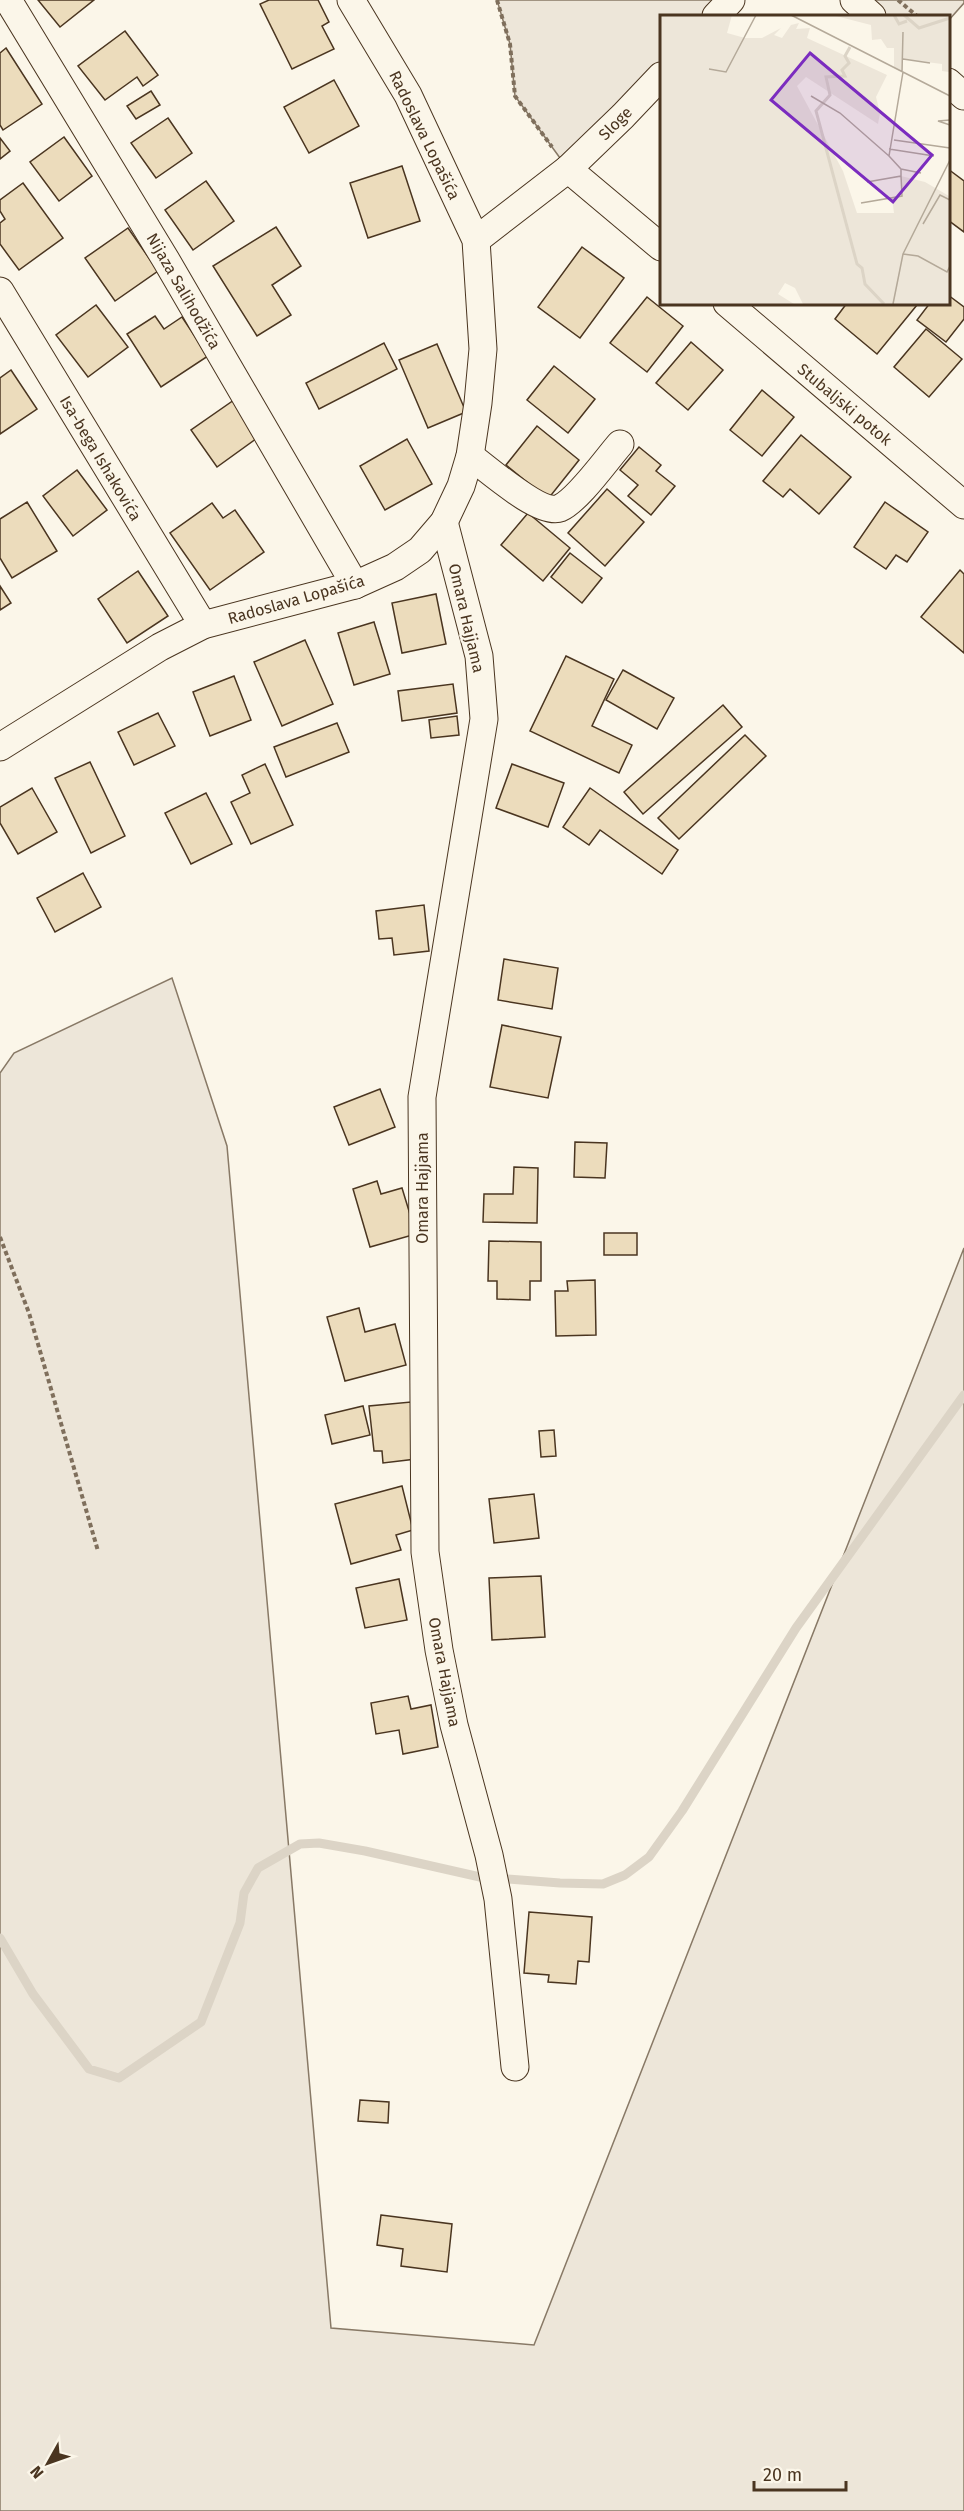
<svg xmlns="http://www.w3.org/2000/svg" width="964" height="2511" viewBox="0 0 964 2511" font-family="'Fira Sans',sans-serif">
	<rect width="100%" height="100%" fill="#fbf6e9"/>
	<g fill="#ede6d9" stroke="#887966" stroke-width="1.5">
		<path d="M 497,0 L 731,0 L 716,16 L 661,16 L 661,76 L 568,169 L 515,96 L 510,44 Z"/>
		<path d="M 854,0 L 964,0 L 964,3 L 948,21 L 948,16 L 872,16 Z"/>
		<path d="M 172,978 L 227,1146 L 331,2328 L 534,2345 L 964,1248 L 964,2511 L 0,2511 L 0,1073 L 14,1053 Z"/>
	</g>
	<g fill="none" stroke-linecap="round" stroke-linejoin="round">
		<path stroke="#dcd4c6" stroke-width="9" d="M 0,1938 L 33,1994 L 89,2069 L 119,2078 L 201,2022 L 240,1923 L 244,1893 L 258,1868 L 300,1844 L 319,1843 L 365,1851 L 480,1877 L 560,1883 L 603,1884 L 625,1875 L 649,1857 L 682,1811 L 796,1628 L 964,1395"/>
	</g>
	<g fill="#ecdcbc" stroke="#4a3520" stroke-width="1.5">
		<path d="M 38,0 L 94,0 L 60,27 Z"/>
		<path d="M 269,0 L 318,0 L 329,22 L 322,26 L 334,49 L 292,69 L 260,4 Z"/>
		<path d="M 125,31 L 158,75 L 143,86 L 137,77 L 105,100 L 78,66 Z"/>
		<path d="M 6,48 L 42,104 L 3,130 L 0,125 L 0,53 Z"/>
		<path d="M 334,80 L 359,126 L 309,153 L 284,107 Z"/>
		<path d="M 151,91 L 160,105 L 136,119 L 127,106 Z"/>
		<path d="M 168,118 L 192,153 L 156,178 L 131,143 Z"/>
		<path d="M 64,137 L 92,176 L 59,201 L 30,162 Z"/>
		<path d="M 0,138 L 10,151 L 0,159 Z"/>
		<path d="M 402,166 L 420,221 L 368,238 L 350,183 Z"/>
		<path d="M 948,169 L 964,181 L 964,232 L 948,220 Z"/>
		<path d="M 206,181 L 234,221 L 193,250 L 165,210 Z"/>
		<path d="M 23,183 L 63,238 L 19,270 L 0,244 L 0,223 L 5,219 L 0,211 L 0,200 Z"/>
		<path d="M 276,227 L 301,266 L 272,285 L 291,315 L 257,336 L 213,266 Z"/>
		<path d="M 128,228 L 158,271 L 115,301 L 85,258 Z"/>
		<path d="M 582,247 L 624,278 L 580,338 L 538,307 Z"/>
		<path d="M 948,295 L 964,307 L 964,319 L 946,342 L 917,320 L 930,303 L 948,303 Z"/>
		<path d="M 647,297 L 683,326 L 647,372 L 610,343 Z"/>
		<path d="M 847,303 L 915,303 L 917,305 L 877,354 L 835,319 Z"/>
		<path d="M 96,305 L 128,347 L 88,377 L 56,335 Z"/>
		<path d="M 155,316 L 164,329 L 182,317 L 208,356 L 161,387 L 127,334 Z"/>
		<path d="M 926,329 L 962,359 L 929,397 L 894,367 Z"/>
		<path d="M 691,342 L 723,370 L 688,410 L 656,383 Z"/>
		<path d="M 384,343 L 397,369 L 319,409 L 306,383 Z"/>
		<path d="M 437,344 L 466,412 L 428,428 L 399,360 Z"/>
		<path d="M 554,366 L 595,399 L 568,433 L 527,400 Z"/>
		<path d="M 11,370 L 37,409 L 0,434 L 0,378 Z"/>
		<path d="M 762,390 L 794,417 L 762,456 L 730,430 Z"/>
		<path d="M 234,400 L 260,436 L 217,467 L 191,430 Z"/>
		<path d="M 537,426 L 579,460 L 548,499 L 506,465 Z"/>
		<path d="M 801,435 L 851,477 L 819,514 L 790,489 L 783,497 L 763,481 Z"/>
		<path d="M 407,439 L 432,484 L 385,510 L 360,466 Z"/>
		<path d="M 639,447 L 661,465 L 656,471 L 675,486 L 651,515 L 628,496 L 638,485 L 620,470 Z"/>
		<path d="M 77,470 L 107,510 L 73,536 L 43,496 Z"/>
		<path d="M 607,489 L 644,522 L 605,566 L 568,533 Z"/>
		<path d="M 27,502 L 57,551 L 12,578 L 0,558 L 0,519 Z"/>
		<path d="M 885,502 L 928,532 L 907,562 L 896,555 L 886,569 L 854,547 Z"/>
		<path d="M 212,503 L 223,518 L 235,510 L 264,552 L 210,590 L 170,533 Z"/>
		<path d="M 528,513 L 570,548 L 543,581 L 501,545 Z"/>
		<path d="M 570,553 L 602,578 L 582,603 L 551,577 Z"/>
		<path d="M 960,570 L 964,574 L 964,653 L 921,617 Z"/>
		<path d="M 138,571 L 168,616 L 127,643 L 98,599 Z"/>
		<path d="M 0,586 L 11,603 L 0,610 Z"/>
		<path d="M 436,594 L 446,644 L 402,653 L 392,603 Z"/>
		<path d="M 374,622 L 390,674 L 354,685 L 338,633 Z"/>
		<path d="M 305,640 L 333,704 L 282,726 L 254,662 Z"/>
		<path d="M 566,656 L 614,679 L 592,726 L 632,745 L 619,773 L 530,731 Z"/>
		<path d="M 623,670 L 674,698 L 657,729 L 606,700 Z"/>
		<path d="M 234,676 L 251,720 L 210,736 L 193,692 Z"/>
		<path d="M 453,684 L 457,713 L 402,721 L 398,691 Z"/>
		<path d="M 723,705 L 742,727 L 643,814 L 624,792 Z"/>
		<path d="M 158,713 L 175,746 L 134,765 L 118,732 Z"/>
		<path d="M 457,716 L 459,735 L 431,738 L 429,720 Z"/>
		<path d="M 337,723 L 349,752 L 286,777 L 274,747 Z"/>
		<path d="M 745,735 L 766,756 L 679,839 L 658,818 Z"/>
		<path d="M 90,762 L 125,836 L 91,853 L 55,778 Z"/>
		<path d="M 265,764 L 293,825 L 251,844 L 231,802 L 250,793 L 242,775 Z"/>
		<path d="M 512,764 L 564,783 L 548,827 L 496,808 Z"/>
		<path d="M 32,788 L 57,832 L 18,854 L 0,823 L 0,807 Z"/>
		<path d="M 590,788 L 678,850 L 662,874 L 600,830 L 589,845 L 563,827 Z"/>
		<path d="M 206,793 L 232,844 L 191,864 L 165,813 Z"/>
		<path d="M 83,873 L 101,907 L 55,932 L 37,898 Z"/>
		<path d="M 424,905 L 429,951 L 394,955 L 392,938 L 379,939 L 376,911 Z"/>
		<path d="M 504,959 L 558,968 L 552,1009 L 498,1000 Z"/>
		<path d="M 502,1025 L 561,1037 L 548,1098 L 490,1087 Z"/>
		<path d="M 380,1089 L 395,1127 L 349,1145 L 334,1107 Z"/>
		<path d="M 575,1142 L 607,1143 L 605,1178 L 574,1177 Z"/>
		<path d="M 514,1167 L 538,1168 L 537,1223 L 483,1222 L 484,1194 L 513,1194 Z"/>
		<path d="M 377,1181 L 381,1194 L 402,1188 L 416,1234 L 370,1247 L 353,1189 Z"/>
		<rect x="604" y="1233" width="33" height="22"/>
		<path d="M 489,1241 L 541,1242 L 541,1281 L 530,1281 L 530,1300 L 497,1299 L 497,1281 L 488,1281 Z"/>
		<path d="M 595,1280 L 596,1335 L 556,1336 L 555,1291 L 568,1291 L 567,1281 Z"/>
		<path d="M 359,1308 L 365,1332 L 395,1324 L 406,1365 L 345,1381 L 327,1317 Z"/>
		<path d="M 411,1402 L 416,1459 L 383,1463 L 382,1451 L 374,1451 L 369,1406 Z"/>
		<path d="M 363,1406 L 370,1435 L 332,1444 L 325,1415 Z"/>
		<path d="M 554,1430 L 556,1456 L 541,1457 L 539,1431 Z"/>
		<path d="M 402,1486 L 413,1530 L 396,1535 L 401,1550 L 351,1564 L 335,1504 Z"/>
		<path d="M 534,1494 L 539,1538 L 494,1543 L 489,1499 Z"/>
		<path d="M 541,1576 L 545,1637 L 492,1640 L 489,1578 Z"/>
		<path d="M 399,1579 L 407,1620 L 365,1628 L 356,1588 Z"/>
		<path d="M 408,1696 L 411,1709 L 431,1705 L 438,1747 L 403,1754 L 399,1730 L 376,1734 L 371,1703 Z"/>
		<path d="M 529,1912 L 592,1917 L 589,1962 L 578,1961 L 576,1984 L 548,1982 L 549,1975 L 524,1973 Z"/>
		<path d="M 360,2100 L 389,2102 L 388,2123 L 358,2121 Z"/>
		<path d="M 381,2215 L 452,2224 L 447,2272 L 401,2266 L 403,2249 L 377,2245 Z"/>
	</g>
	<g fill="none" stroke-linecap="round" stroke-linejoin="round">
		<defs>
			<g id="minor">
				<path d="M 8,0 L 166,260 L 355,585"/>
				<path d="M 854,0 L 872,16"/>
				<path d="M 716,16 L 731,0"/>
				<path d="M 948,82 L 964,96"/>
				<path d="M 568,169 L 623,116 L 661,76"/>
				<path d="M 476,240 L 568,169 L 661,247"/>
				<path d="M 0,291 L 203,625"/>
				<path d="M 727,303 L 964,505"/>
				<path d="M 470,456 C 487,468 540,516 560,508 C 578,500 606,460 620,444"/>
				<path d="M 444,522 L 479,656 L 484,719 L 422,1097 L 425,1552 L 439,1650 L 454,1725 L 489,1855 L 498,1899 L 515,2067"/>
				<path d="M 0,747 L 160,647 L 203,625 L 355,585 L 395,567 L 420,550 L 444,522 L 461,486 L 470,456 L 478,403 L 483,349 L 476,240 L 408,95 L 351,0"/>
			</g>
		</defs>
		<use href="#minor" stroke="#4a3520" stroke-width="29"/>
		<g stroke="#7f6f5c" stroke-width="4" stroke-dasharray="4.5 3" stroke-linecap="butt">
			<path d="M 497,0 L 510,44 L 515,96 L 552,147"/>
			<path d="M 898,0 L 917,16"/>
			<path d="M 0,1237 L 29,1313 L 98,1551"/>
		</g>
		<use href="#minor" stroke="#fbf6e9" stroke-width="27"/>
	</g>
	<g text-anchor="middle" stroke-width="4.5" stroke-linejoin="round" paint-order="stroke">
		<g font-size="16" fill="#4a3520" stroke="#fbf6e9">
			<text transform="translate(615 123) rotate(-45)" y="6">Sloge</text>
			<text transform="translate(425 135) rotate(64)" y="6">Radoslava Lopašića</text>
			<text transform="translate(184 291) rotate(60)" y="6">Nijaza Salihodžića</text>
			<text transform="translate(845 404) rotate(40)" y="6">Stubaljski potok</text>
			<text transform="translate(101 458) rotate(59)" y="6">Isa-bega Ishakovića</text>
			<text transform="translate(296 599) rotate(-16)" y="6">Radoslava Lopašića</text>
			<text transform="translate(467 618) rotate(77)" y="6">Omara Hajjama</text>
			<text transform="translate(422 1188) rotate(-90)" y="6">Omara Hajjama</text>
			<text transform="translate(445 1672) rotate(79)" y="6">Omara Hajjama</text>
		</g>
	</g>
	<g transform="translate(660 15)">
		<rect width="290" height="290" fill="#fbf6e9"/>
		<path d="M 0,0 L 72,0 L 67,18 L 85,23 L 102,23 L 121,13 L 114,20 L 122,23 L 131,10 L 139,8 L 136,14 L 150,13 L 147,23 L 227,60 L 216,82 L 220,98 L 218,109 L 146,62 L 137,71 L 183,156 L 197,198 L 234,198 L 232,183 L 241,181 L 241,161 L 265,167 L 289,181 L 289,289 L 143,289 L 135,273 L 125,268 L 118,279 L 134,289 L 0,289 ZM 172,0 L 289,0 L 289,57 L 282,56 L 282,49 L 243,44 L 242,57 L 234,53 L 234,33 L 227,33 L 221,24 L 212,25 L 211,10 Z" fill="#ede6d9"/>
		<path fill="none" stroke="#dcd4c6" stroke-width="3" d="M 234,0 L 239,9 L 247,6M 244,0 L 259,13 L 290,3M 190,32 L 185,41 L 189,48 L 182,55 L 185,61 L 166,62 L 170,80 L 156,96 L 197,249 L 202,253 L 205,269 L 224,289"/>
		<path fill="none" stroke="#b4a999" stroke-width="1.5" d="M 131,0 L 290,81M 243,44 L 270,48M 49,54 L 66,57 L 96,0M 242,57 L 243,17M 243,57 L 229,141 L 241,154 L 261,158M 151,81 L 180,98 L 229,141M 290,105 L 278,106 L 290,110M 234,125 L 290,133M 229,134 L 274,141M 207,167 L 241,161 L 241,154M 201,188 L 242,181 L 241,161M 263,209 L 280,180 L 290,185M 243,239 L 258,241 L 287,257 L 290,251M 233,289 L 243,239 L 290,145"/>
		<path fill="#7b2cbf" fill-opacity="0.15" stroke="#7b2cbf" stroke-width="3" d="M 150,38 L 272,140 L 233,187 L 111,85 Z"/>
		<rect width="290" height="290" fill="none" stroke="#4a3520" stroke-width="3"/>
	</g>
	<g transform="translate(48 2463) rotate(230)" stroke="#fbf6e9" stroke-width="4.5" paint-order="stroke">
	<path d="M0-4.5L10 22L0 15L-10 22Z" fill="#4a3520"/>
	<text y="-9" font-size="16" font-weight="bold" text-anchor="middle" fill="#4a3520">N</text>
	</g>
	<path d="M754 2481v9h92v-9" fill="none" stroke="#4a3520" stroke-width="3"/>
	<text x="763" y="2481" font-size="18" fill="#4a3520" stroke="#fbf6e9" stroke-width="4.5" paint-order="stroke">20 m</text>
</svg>
